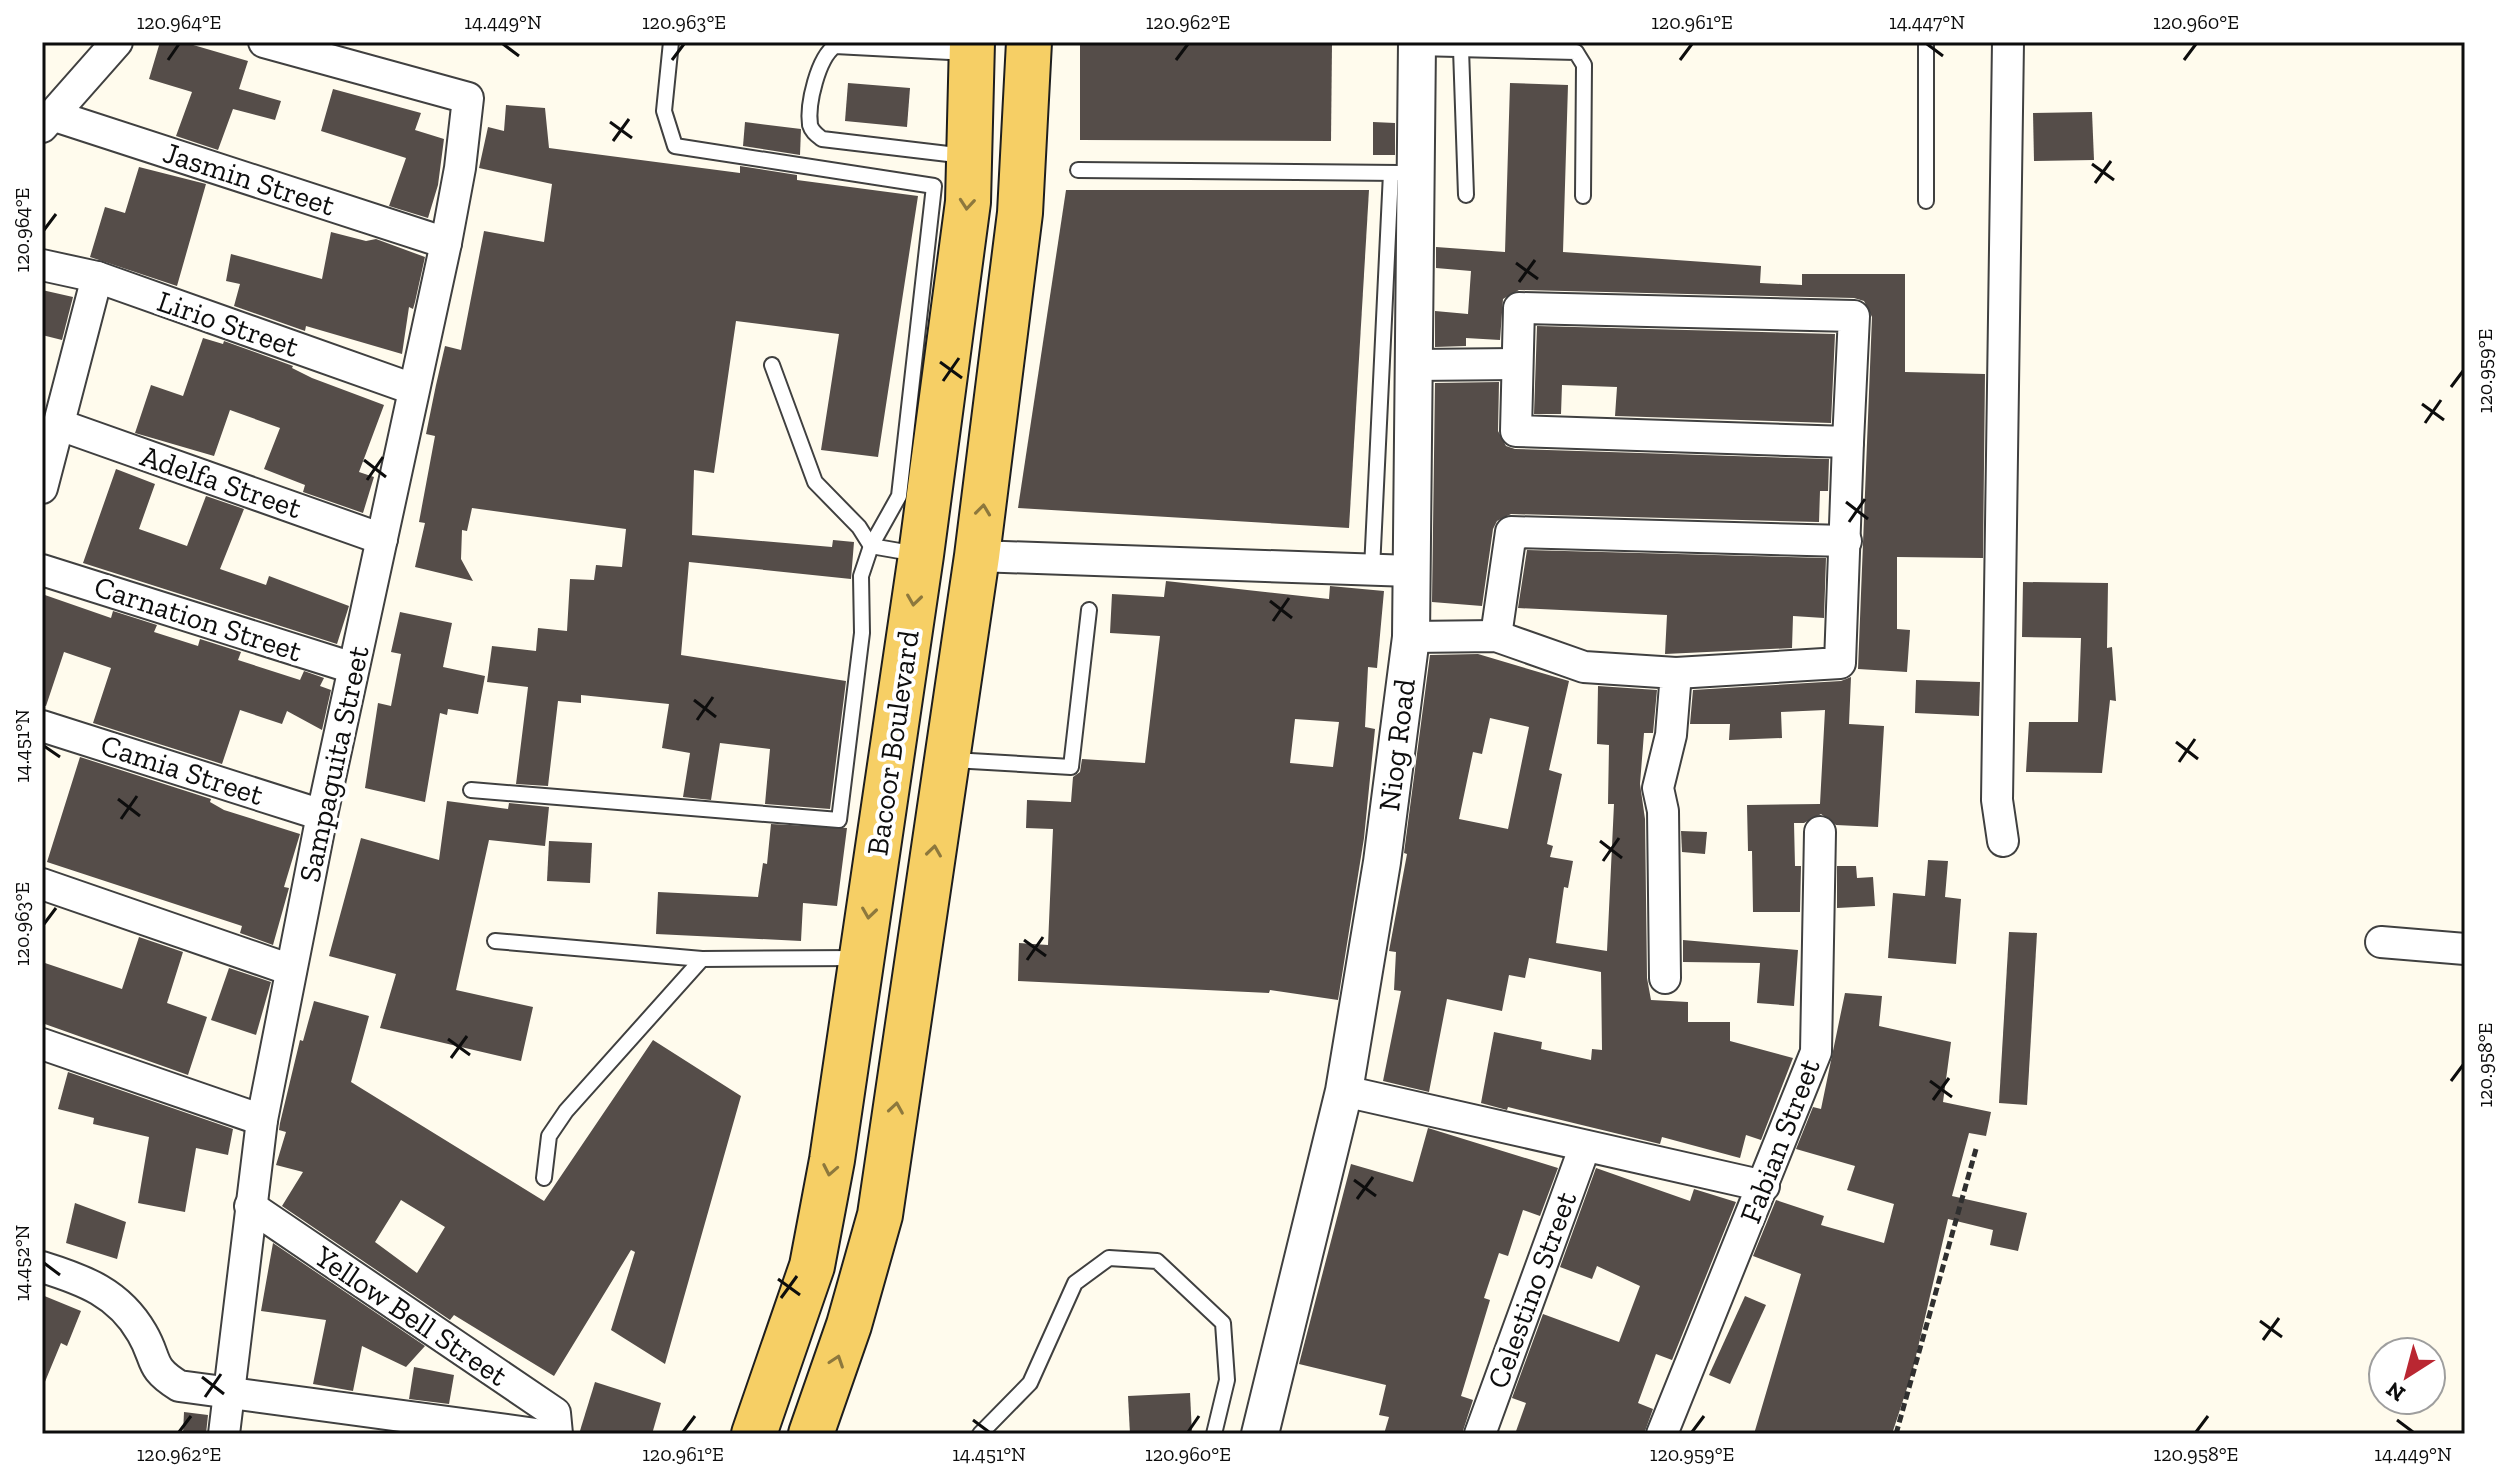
<svg xmlns="http://www.w3.org/2000/svg" width="2507" height="1476" viewBox="0 0 2507 1476" font-family="'Zilla Slab',serif">
	<rect width="100%" height="100%" fill="#fffbed"/>
	<g fill="#554d49" fill-rule="evenodd">
		<path d="M 160,42 L 183,42 L 248,61 L 239,89 L 281,101 L 275,120 L 233,109 L 218,150 L 176,136 L 192,92 L 149,79 Z"/>
		<path d="M 1080,42 L 1332,43 L 1331,141 L 1080,140 Z"/>
		<path d="M 848,83 L 910,88 L 907,127 L 845,121 Z"/>
		<path d="M 1510,83 L 1568,85 L 1563,252 L 1761,266 L 1760,283 L 1802,285 L 1802,274 L 1905,274 L 1905,372 L 1985,374 L 1983,558 L 1897,557 L 1897,629 L 1910,630 L 1907,672 L 1858,669 L 1872,317 L 1864,301 L 1854,298 L 1519,290 L 1503,299 L 1500,340 L 1466,338 L 1466,346 L 1435,347 L 1435,311 L 1468,314 L 1471,271 L 1436,268 L 1436,247 L 1505,252 Z"/>
		<path d="M 333,89 L 421,113 L 415,130 L 444,139 L 438,185 L 428,218 L 389,206 L 406,158 L 321,131 Z"/>
		<path d="M 506,105 L 545,108 L 549,148 L 740,173 L 740,166 L 797,175 L 797,180 L 918,196 L 878,457 L 821,450 L 839,334 L 736,321 L 714,473 L 694,470 L 692,535 L 832,547 L 833,540 L 854,542 L 851,579 L 689,562 L 681,655 L 846,681 L 830,809 L 765,804 L 770,749 L 720,743 L 711,800 L 683,797 L 690,753 L 662,748 L 669,704 L 581,695 L 581,703 L 558,701 L 548,786 L 516,784 L 528,687 L 487,682 L 492,646 L 536,651 L 538,628 L 567,631 L 570,579 L 594,580 L 596,565 L 622,567 L 626,529 L 472,508 L 467,531 L 462,530 L 461,559 L 473,581 L 415,567 L 425,523 L 419,522 L 435,436 L 426,434 L 436,385 L 445,346 L 461,350 L 484,231 L 544,242 L 552,184 L 479,168 L 488,127 L 504,131 Z"/>
		<path d="M 2092,112 L 2094,160 L 2034,161 L 2033,113 Z"/>
		<path d="M 745,122 L 801,129 L 800,155 L 743,146 Z"/>
		<path d="M 1373,122 L 1395,123 L 1395,155 L 1373,155 Z"/>
		<path d="M 139,167 L 206,184 L 177,286 L 90,257 L 105,207 L 125,213 Z"/>
		<path d="M 1066,190 L 1369,190 L 1349,528 L 1018,508 Z"/>
		<path d="M 331,232 L 366,241 L 376,239 L 425,257 L 415,302 L 413,309 L 409,307 L 402,354 L 306,326 L 305,331 L 234,306 L 240,284 L 226,281 L 231,254 L 322,279 Z"/>
		<path d="M 42,290 L 73,297 L 62,340 L 42,335 Z"/>
		<path d="M 1537,326 L 1835,334 L 1831,423 L 1615,416 L 1617,387 L 1562,385 L 1561,414 L 1534,414 Z"/>
		<path d="M 203,338 L 223,344 L 224,341 L 293,366 L 292,368 L 312,378 L 384,405 L 359,472 L 374,477 L 363,513 L 303,492 L 305,485 L 264,469 L 280,428 L 230,410 L 214,456 L 135,433 L 151,385 L 183,396 Z"/>
		<path d="M 1499,382 L 1498,431 L 1506,446 L 1515,449 L 1829,459 L 1828,491 L 1820,491 L 1819,522 L 1511,514 L 1497,521 L 1493,529 L 1482,606 L 1432,602 L 1435,383 Z"/>
		<path d="M 116,469 L 155,484 L 139,529 L 187,546 L 206,496 L 244,509 L 220,569 L 266,585 L 269,576 L 349,606 L 337,644 L 83,563 Z"/>
		<path d="M 1527,550 L 1826,558 L 1824,618 L 1793,616 L 1792,648 L 1665,654 L 1667,615 L 1518,608 Z"/>
		<path d="M 1166,581 L 1329,599 L 1330,586 L 1384,591 L 1377,668 L 1368,667 L 1365,727 L 1375,729 L 1364,838 L 1338,1000 L 1270,990 L 1269,993 L 1018,981 L 1019,943 L 1048,945 L 1053,829 L 1026,828 L 1027,800 L 1071,802 L 1073,777 L 1080,772 L 1082,759 L 1145,763 L 1160,636 L 1110,633 L 1112,594 L 1164,597 ZM 1295,719 L 1339,722 L 1333,767 L 1290,763 Z"/>
		<path d="M 2023,582 L 2108,583 L 2107,648 L 2112,647 L 2116,701 L 2110,700 L 2102,773 L 2026,772 L 2029,722 L 2078,722 L 2081,638 L 2022,637 Z"/>
		<path d="M 42,594 L 111,618 L 113,611 L 157,625 L 154,632 L 198,646 L 200,639 L 241,652 L 238,660 L 300,680 L 304,671 L 324,678 L 320,686 L 331,690 L 322,730 L 287,711 L 282,724 L 240,710 L 222,764 L 93,723 L 111,668 L 64,652 L 46,706 L 42,705 Z"/>
		<path d="M 400,612 L 452,623 L 443,667 L 485,676 L 478,714 L 448,709 L 447,715 L 440,713 L 425,802 L 365,788 L 378,703 L 391,706 L 401,654 L 391,652 Z"/>
		<path d="M 1478,654 L 1569,681 L 1549,770 L 1562,774 L 1547,844 L 1553,846 L 1550,857 L 1573,861 L 1568,888 L 1564,887 L 1556,943 L 1607,951 L 1614,804 L 1608,804 L 1609,745 L 1597,744 L 1598,686 L 1657,690 L 1653,733 L 1644,733 L 1640,784 L 1645,819 L 1647,978 L 1651,1000 L 1688,1002 L 1688,1022 L 1730,1022 L 1730,1041 L 1793,1058 L 1761,1140 L 1746,1135 L 1740,1158 L 1662,1137 L 1660,1144 L 1508,1107 L 1507,1110 L 1481,1103 L 1494,1032 L 1542,1042 L 1541,1049 L 1591,1060 L 1592,1049 L 1602,1050 L 1601,972 L 1529,958 L 1525,978 L 1509,975 L 1502,1011 L 1447,999 L 1429,1092 L 1383,1081 L 1401,991 L 1394,990 L 1396,952 L 1389,951 L 1407,854 L 1404,853 L 1430,655 ZM 1490,718 L 1529,727 L 1508,829 L 1459,819 L 1473,752 L 1482,754 Z"/>
		<path d="M 1851,677 L 1849,724 L 1884,726 L 1878,827 L 1836,825 L 1821,814 L 1804,823 L 1794,823 L 1795,866 L 1801,866 L 1800,912 L 1753,912 L 1752,851 L 1748,851 L 1747,805 L 1820,804 L 1825,710 L 1781,712 L 1782,738 L 1729,740 L 1730,724 L 1690,724 L 1693,690 L 1841,681 Z"/>
		<path d="M 1916,680 L 1980,682 L 1979,716 L 1915,713 Z"/>
		<path d="M 80,757 L 211,799 L 210,802 L 224,810 L 300,834 L 284,887 L 289,888 L 273,945 L 240,933 L 242,926 L 47,862 Z"/>
		<path d="M 447,801 L 508,809 L 509,803 L 549,807 L 545,846 L 489,840 L 456,990 L 533,1007 L 521,1061 L 380,1028 L 396,974 L 329,956 L 361,838 L 439,860 Z"/>
		<path d="M 771,824 L 847,828 L 837,906 L 803,903 L 801,941 L 656,934 L 658,892 L 758,897 L 763,863 L 767,864 Z"/>
		<path d="M 1681,831 L 1707,832 L 1705,854 L 1682,852 Z"/>
		<path d="M 549,841 L 592,843 L 590,883 L 547,881 Z"/>
		<path d="M 1928,860 L 1948,861 L 1945,897 L 1961,899 L 1956,964 L 1888,958 L 1893,893 L 1925,896 Z"/>
		<path d="M 1837,866 L 1856,866 L 1857,878 L 1873,877 L 1875,906 L 1837,908 Z"/>
		<path d="M 2009,932 L 2037,933 L 2027,1105 L 1999,1103 Z"/>
		<path d="M 139,937 L 183,952 L 167,1003 L 207,1017 L 188,1075 L 42,1023 L 42,962 L 122,989 Z"/>
		<path d="M 1683,940 L 1798,950 L 1794,1006 L 1757,1003 L 1760,963 L 1683,962 Z"/>
		<path d="M 229,968 L 271,982 L 256,1035 L 211,1020 Z"/>
		<path d="M 1845,993 L 1882,996 L 1879,1026 L 1951,1042 L 1943,1102 L 1991,1112 L 1986,1136 L 1969,1133 L 1952,1196 L 2027,1213 L 2018,1251 L 1990,1245 L 1993,1230 L 1948,1219 L 1912,1373 L 1892,1434 L 1754,1434 L 1801,1274 L 1753,1256 L 1776,1200 L 1824,1216 L 1821,1225 L 1884,1243 L 1894,1204 L 1847,1190 L 1855,1166 L 1796,1149 L 1813,1107 L 1821,1109 Z"/>
		<path d="M 314,1001 L 369,1016 L 351,1082 L 544,1201 L 653,1040 L 741,1096 L 665,1364 L 611,1330 L 635,1252 L 631,1250 L 554,1376 L 454,1315 L 450,1320 L 282,1206 L 303,1172 L 276,1165 L 286,1132 L 279,1130 L 280,1123 L 300,1040 L 303,1041 ZM 401,1200 L 445,1227 L 417,1273 L 375,1242 Z"/>
		<path d="M 68,1072 L 233,1129 L 228,1155 L 196,1148 L 185,1212 L 138,1203 L 149,1137 L 93,1124 L 94,1118 L 58,1109 Z"/>
		<path d="M 1428,1128 L 1558,1168 L 1540,1216 L 1523,1210 L 1508,1256 L 1499,1253 L 1484,1298 L 1490,1300 L 1461,1396 L 1473,1400 L 1462,1434 L 1384,1434 L 1389,1417 L 1379,1415 L 1386,1385 L 1299,1364 L 1351,1164 L 1413,1182 Z"/>
		<path d="M 1596,1168 L 1690,1201 L 1694,1189 L 1736,1202 L 1672,1360 L 1656,1354 L 1638,1403 L 1653,1409 L 1644,1434 L 1515,1434 L 1526,1403 L 1512,1398 L 1543,1314 L 1619,1342 L 1640,1286 L 1597,1266 L 1592,1279 L 1560,1267 Z"/>
		<path d="M 75,1203 L 126,1222 L 117,1259 L 66,1243 Z"/>
		<path d="M 273,1243 L 425,1346 L 406,1367 L 362,1346 L 353,1391 L 313,1384 L 326,1320 L 261,1311 Z"/>
		<path d="M 42,1295 L 81,1311 L 67,1346 L 61,1343 L 42,1389 Z"/>
		<path d="M 1745,1296 L 1766,1305 L 1730,1384 L 1709,1375 Z"/>
		<path d="M 414,1367 L 454,1375 L 449,1404 L 409,1399 Z"/>
		<path d="M 595,1382 L 661,1403 L 652,1434 L 579,1434 Z"/>
		<path d="M 1190,1393 L 1192,1434 L 1130,1434 L 1128,1396 Z"/>
		<path d="M 184,1412 L 208,1415 L 206,1434 L 183,1434 Z"/>
	</g>
	<g fill="none" stroke-linecap="round" stroke-linejoin="round">
		<defs>
			<g id="service">
				<path d="M 1417,48 L 1576,52 L 1584,65 L 1583,196"/>
				<path d="M 1461,49 L 1466,195"/>
				<path d="M 965,156 L 822,139 C 817,135 812,132 810,125 C 807,104 818,58 835,46 L 969,53"/>
				<path d="M 1078,170 L 1399,173"/>
				<path d="M 1926,201 L 1926,42"/>
				<path d="M 772,365 L 815,482 L 859,527 L 871,546 L 917,554"/>
				<path d="M 1372,569 L 1391,173"/>
				<path d="M 953,760 L 1071,767 L 1089,610"/>
				<path d="M 471,790 L 839,820 L 862,633 L 861,576 L 871,546 L 899,496 L 934,186 L 675,146 L 664,111 L 671,42"/>
				<path d="M 495,941 L 702,959"/>
				<path d="M 544,1178 L 549,1136 L 566,1111 L 702,959 L 858,958"/>
				<path d="M 980,1434 L 1030,1383 L 1075,1283 L 1109,1258 L 1157,1261 L 1223,1323 L 1227,1380 L 1214,1434"/>
			</g>
			<g id="minor">
				<path d="M 52,115 L 446,243"/>
				<path d="M 42,127 L 117,42"/>
				<path d="M 42,265 L 97,277 L 413,389"/>
				<path d="M 1519,308 L 1854,316 L 1848,442 L 1516,431 Z"/>
				<path d="M 1414,365 L 1516,364"/>
				<path d="M 60,425 L 382,539"/>
				<path d="M 42,488 L 97,277"/>
				<path d="M 977,556 L 1411,571"/>
				<path d="M 42,570 L 353,668"/>
				<path d="M 1496,636 L 1511,532 L 1846,541"/>
				<path d="M 1411,637 L 1496,636 L 1584,667 L 1676,673 L 1671,735 L 1658,788 L 1663,811 L 1665,978"/>
				<path d="M 1676,673 L 1840,663 L 1848,442"/>
				<path d="M 42,726 L 322,815"/>
				<path d="M 2003,841 L 1997,800 L 2008,42"/>
				<path d="M 42,884 L 291,970"/>
				<path d="M 2381,942 L 2465,949"/>
				<path d="M 42,1044 L 262,1120"/>
				<path d="M 1344,1091 L 1764,1186"/>
				<path d="M 250,1206 L 555,1413 L 557,1434"/>
				<path d="M 42,1267 C 84,1280 119,1293 142,1333 C 158,1360 148,1367 179,1386 L 536,1434"/>
				<path d="M 224,1434 L 262,1120 L 322,815 L 446,243 L 460,168 L 468,98 L 264,42"/>
				<path d="M 1480,1434 L 1585,1146"/>
				<path d="M 1662,1434 L 1816,1052 L 1820,832"/>
			</g>
			<path id="tertiary" d="M 1260,1434 L 1344,1091 L 1382,862 L 1411,637 L 1417,42"/>
			<g id="primary">
				<path d="M 754,1434 L 812,1266 L 832,1160 L 921,555 L 968,202 L 972,42"/>
				<path d="M 811,1434 L 849,1325 L 880,1215 L 977,556 L 1020,213 L 1029,42"/>
			</g>
		</defs>
		<use href="#service" stroke="#404040" stroke-width="18"/>
		<use href="#minor" stroke="#404040" stroke-width="34"/>
		<use href="#tertiary" stroke="#404040" stroke-width="40"/>
		<use href="#primary" stroke="#1e1e1e" stroke-width="48"/>
		<path stroke="#2f2f2f" stroke-width="5" stroke-dasharray="8 4" stroke-linecap="butt" d="M 1896,1434 L 1976,1149"/>
		<use href="#service" stroke="#fff" stroke-width="14"/>
		<use href="#minor" stroke="#fff" stroke-width="30"/>
		<use href="#tertiary" stroke="#fff" stroke-width="36"/>
		<use href="#primary" stroke="#f6cf65" stroke-width="44"/>
	</g>
	<defs><path id="oneway-chevron" d="M-2-3.5L2.5 0L-2 3.5" fill="none" stroke-width="1.6" stroke-linecap="round" stroke-linejoin="round" transform="scale(2)"/></defs>
	<g stroke="#8d783d">
		<use href="#oneway-chevron" transform="translate(967 204) rotate(95)"/>
		<use href="#oneway-chevron" transform="translate(983 510) rotate(-83)"/>
		<use href="#oneway-chevron" transform="translate(914 600) rotate(98)"/>
		<use href="#oneway-chevron" transform="translate(934 851) rotate(-82)"/>
		<use href="#oneway-chevron" transform="translate(869 913) rotate(98)"/>
		<use href="#oneway-chevron" transform="translate(896 1108) rotate(-81)"/>
		<use href="#oneway-chevron" transform="translate(830 1170) rotate(101)"/>
		<use href="#oneway-chevron" transform="translate(837 1361) rotate(-71)"/>
	</g>
	<path fill="none" stroke="#0d0d0d" stroke-width="3" d="M 503,44 L 519,56M 1927,44 L 1943,56M 168,60 L 179,44M 672,60 L 684,44M 1176,60 L 1188,44M 1680,60 L 1692,44M 2184,60 L 2196,44M 610,122 L 632,138M 613,141 L 629,119M 2092,164 L 2114,180M 2095,183 L 2111,161M 44,230 L 56,214M 1516,263 L 1538,279M 1519,282 L 1535,260M 940,362 L 962,378M 943,381 L 959,358M 2451,387 L 2463,371M 2422,404 L 2444,420M 2425,423 L 2441,400M 364,460 L 386,477M 367,480 L 383,457M 1846,502 L 1868,519M 1849,522 L 1865,499M 1270,601 L 1292,618M 1273,621 L 1289,598M 694,700 L 716,717M 697,720 L 713,697M 2176,742 L 2198,759M 44,746 L 60,757M 2179,762 L 2195,739M 118,799 L 140,816M 121,819 L 137,796M 1600,841 L 1622,858M 1603,861 L 1619,838M 44,924 L 56,908M 1024,940 L 1046,956M 1027,960 L 1043,937M 448,1039 L 470,1055M 451,1058 L 467,1036M 1930,1081 L 1952,1097M 2451,1081 L 2463,1065M 1933,1100 L 1949,1078M 1354,1180 L 1376,1196M 1357,1199 L 1373,1177M 44,1263 L 60,1275M 778,1279 L 800,1295M 781,1298 L 797,1276M 2260,1321 L 2282,1337M 2263,1340 L 2279,1318M 202,1377 L 224,1394M 205,1397 L 221,1374M 973,1420 L 989,1432M 2397,1420 L 2413,1432M 179,1432 L 191,1416M 683,1432 L 695,1416M 1188,1432 L 1199,1416M 1692,1432 L 1704,1416M 2196,1432 L 2208,1416"/>
	<g text-anchor="middle" stroke-width="8" stroke-linejoin="round" paint-order="stroke">
		<g font-size="30" fill="#0d0d0d" stroke="#fff">
			<text transform="translate(249 179) rotate(18)" y="10">Jasmin Street</text>
			<text transform="translate(228 324) rotate(19)" y="10">Lirio Street</text>
			<text transform="translate(221 482) rotate(19)" y="10">Adelfa Street</text>
			<text transform="translate(198 619) rotate(18)" y="10">Carnation Street</text>
			<text transform="translate(893 743) rotate(-82)" y="10">Bacoor Boulevard</text>
			<text transform="translate(1397 745) rotate(-83)" y="10">Niog Road</text>
			<text transform="translate(334 764) rotate(-78)" y="10">Sampaguita Street</text>
			<text transform="translate(182 770) rotate(18)" y="10">Camia Street</text>
			<text transform="translate(1780 1141) rotate(-69)" y="10">Fabian Street</text>
			<text transform="translate(1532 1290) rotate(-70)" y="10">Celestino Street</text>
			<text transform="translate(411 1316) rotate(34)" y="10">Yellow Bell Street</text>
		</g>
	</g>
	<rect width="2507" height="1476" fill="none" stroke="#ffffff" stroke-width="88"/>
	<g transform="translate(2407 1376) rotate(216)"><circle r="38" fill="#ffffff" stroke="#9e9e9e" stroke-width="2"/>
	<path d="M0-6L14 30L0 20L-14 30Z" fill="#ba2732"/>
	<text y="-12" font-size="22" font-weight="bold" text-anchor="middle" fill="#0d0d0d">N</text>
	</g>
	<rect x="44" y="44" width="2419" height="1388" fill="none" stroke="#0d0d0d" stroke-width="3"/>
	<g font-size="20" text-anchor="middle" fill="#0d0d0d">
		<text x="179" y="29">120.964°E</text>
		<text x="503" y="29">14.449°N</text>
		<text x="684" y="29">120.963°E</text>
		<text x="1188" y="29">120.962°E</text>
		<text x="1692" y="29">120.961°E</text>
		<text x="1927" y="29">14.447°N</text>
		<text x="2196" y="29">120.960°E</text>
		<text transform="translate(22 230) rotate(-90)" y="7">120.964°E</text>
		<text transform="translate(2485 371) rotate(-90)" y="7">120.959°E</text>
		<text transform="translate(22 746) rotate(-90)" y="7">14.451°N</text>
		<text transform="translate(22 924) rotate(-90)" y="7">120.963°E</text>
		<text transform="translate(2485 1065) rotate(-90)" y="7">120.958°E</text>
		<text transform="translate(22 1263) rotate(-90)" y="7">14.452°N</text>
		<text x="179" y="1461">120.962°E</text>
		<text x="683" y="1461">120.961°E</text>
		<text x="989" y="1461">14.451°N</text>
		<text x="1188" y="1461">120.960°E</text>
		<text x="1692" y="1461">120.959°E</text>
		<text x="2196" y="1461">120.958°E</text>
		<text x="2413" y="1461">14.449°N</text>
	</g>
</svg>
